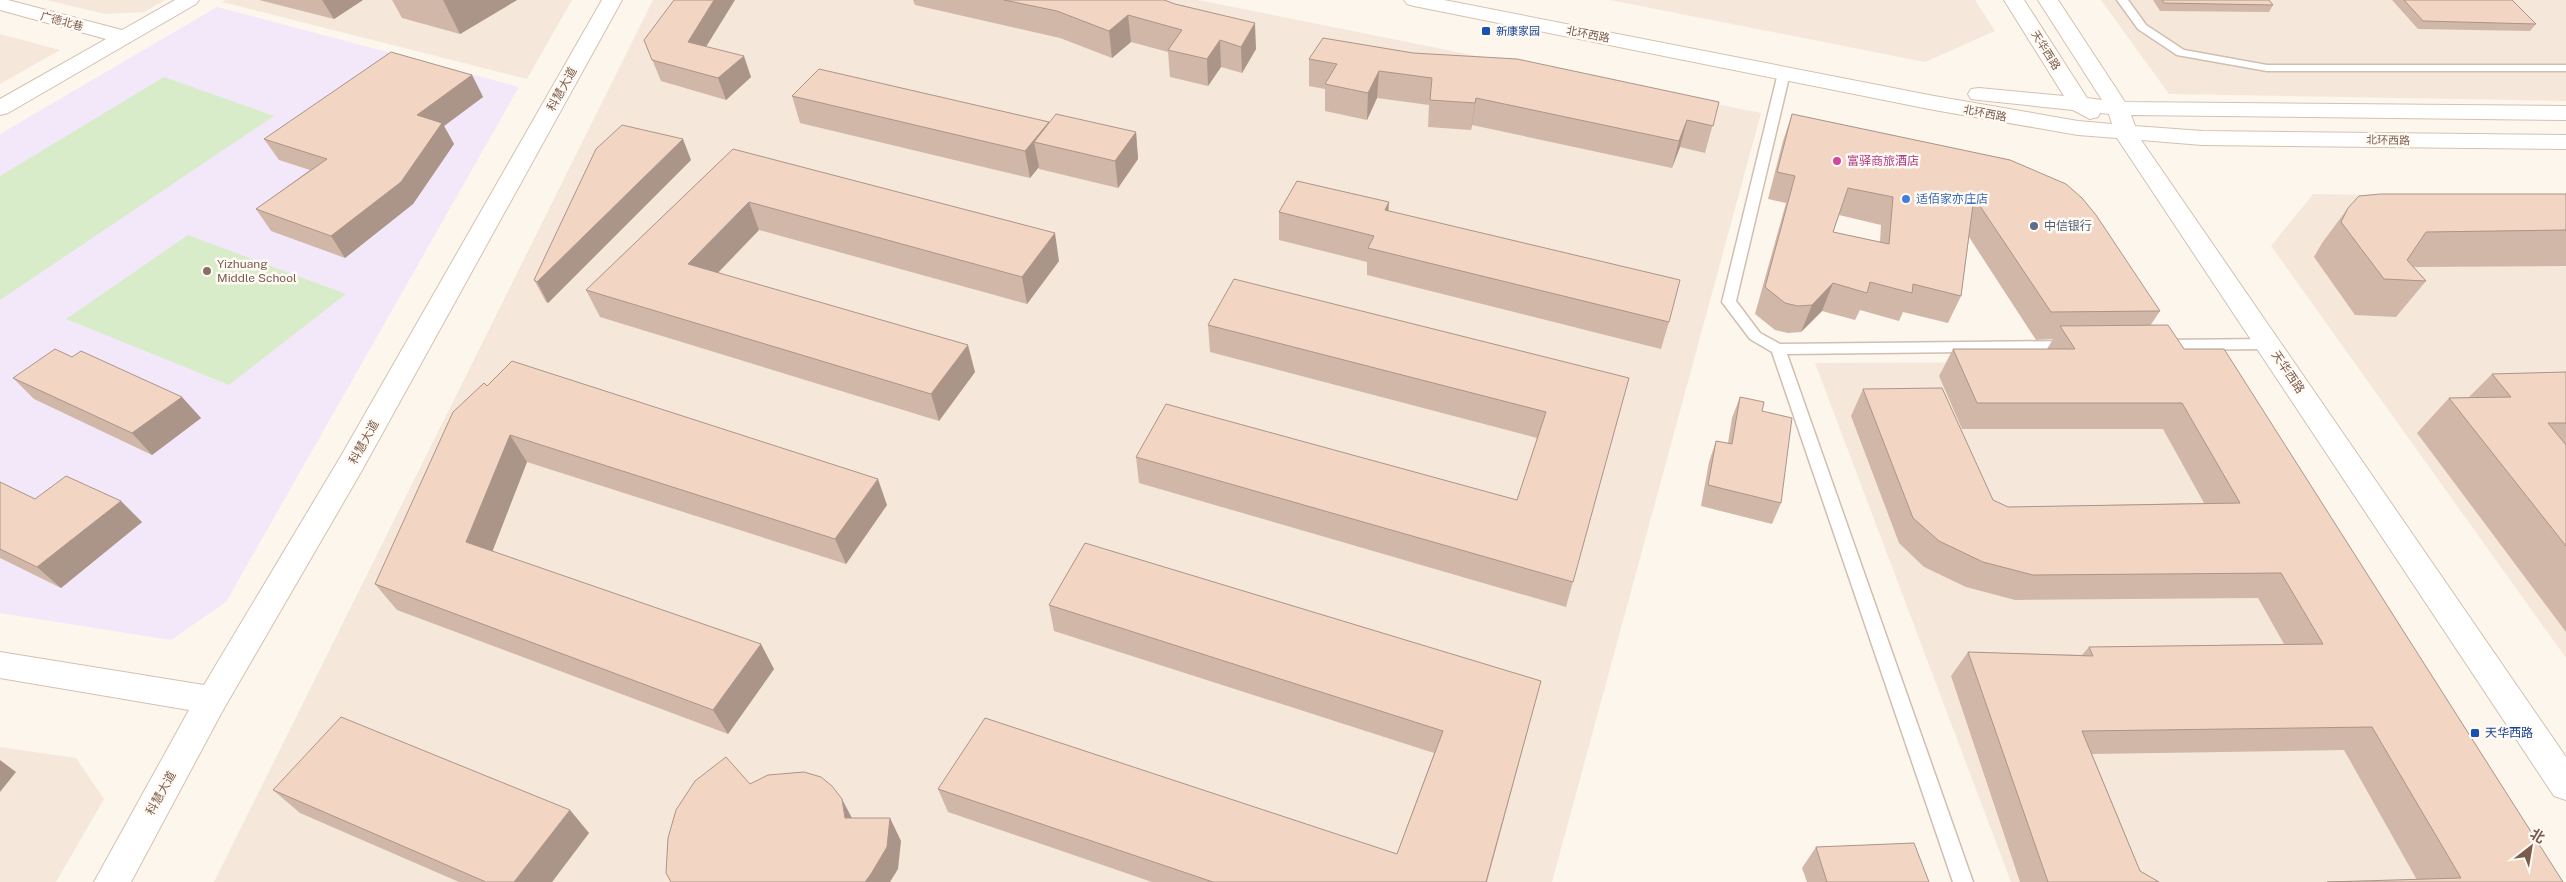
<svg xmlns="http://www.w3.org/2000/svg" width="2566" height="882" viewBox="0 0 2566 882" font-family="'Public Sans','Noto Sans SC',sans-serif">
	<rect width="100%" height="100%" fill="#fdf6ec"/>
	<g fill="#f5e8da">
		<path d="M 46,0 L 165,0 L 144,12 L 105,14 Z"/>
		<path d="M 225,0 L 572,0 L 527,79 L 222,2 Z"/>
		<path d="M 653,0 L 1198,0 L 1761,113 L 1552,882 L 214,882 Z"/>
		<path d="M 1610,0 L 1975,0 L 1995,31 L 1925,62 Z"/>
		<path d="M 2101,0 L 2566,0 L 2566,101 L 2169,94 Z"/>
		<path d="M 0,34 L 60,50 L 0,84 Z"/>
		<path d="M 2313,194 L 2566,198 L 2566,658 L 2271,246 Z"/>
		<path d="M 2225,361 L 2537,882 L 2011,882 L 1815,363 Z"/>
		<path d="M 0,747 L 76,758 L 104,799 L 56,882 L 0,882 Z"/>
	</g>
	<path fill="#f3e8fa" d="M 217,7 L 519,87 L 226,602 L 171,640 L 0,613 L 0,134 Z"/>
	<g fill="#d8ecc9">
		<path d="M 164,77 L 274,116 L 0,300 L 0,176 Z"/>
		<path d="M 188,235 L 346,294 L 229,385 L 66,319 Z"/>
	</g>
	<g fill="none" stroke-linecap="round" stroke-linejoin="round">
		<defs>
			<g id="lane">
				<path d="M 2117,0 L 2128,0 L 2146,25 L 2184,50 L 2267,65 L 2566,65 L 2566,71 L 2267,71 L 2177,55 L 2138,29 Z"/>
				<path d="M 1784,70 L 1790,73 L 1736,301 L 1760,333 L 1780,344 L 2069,341 L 2076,346 L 2069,351 L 1787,354 L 1973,882 L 1953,882 L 1772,352 L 1750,339 L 1722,302 L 1778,73 Z"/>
				<path d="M 2269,339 L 2276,344 L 2269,349 L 2162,350 L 2155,345 L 2162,340 Z"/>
			</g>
			<path id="street" d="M 0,0 L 8,0 L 122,30 L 175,0 L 199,0 L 196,4 L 8,113 L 0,115 L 0,99 L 106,39 L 0,10 Z"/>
			<g id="secondary">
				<path d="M 602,0 L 622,0 L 361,472 L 223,710 L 131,882 L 94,882 L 189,710 L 0,678 L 0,652 L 204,685 L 341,456 Z"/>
				<path d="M 1404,0 L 1444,0 L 1934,96 L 2078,121 L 2112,124 L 2109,114 L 2100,113 L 2098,117 L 2090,119 L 2073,110 L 1979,100 L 1971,99 L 1968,94 L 1971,89 L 1979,88 L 2064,96 L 2004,0 L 2024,0 L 2087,98 L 2102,100 L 2038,0 L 2058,0 L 2125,102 L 2566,106 L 2566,120 L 2131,115 L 2135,126 L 2202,131 L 2566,135 L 2566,149 L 2202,145 L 2141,140 L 2566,757 L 2566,800 L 2554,796 L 2117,138 L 2078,135 L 1934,110 L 1414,6 L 1407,4 Z"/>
			</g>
		</defs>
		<use href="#lane" stroke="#d1beb0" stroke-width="3"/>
		<use href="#street" stroke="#d1beb0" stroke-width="2"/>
		<use href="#secondary" stroke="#d6c0b0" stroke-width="2"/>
		<use href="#lane" fill="#fff" fill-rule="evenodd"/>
		<use href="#street" fill="#fff" fill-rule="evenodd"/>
		<use href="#secondary" fill="#fff" fill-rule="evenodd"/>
	</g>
	<g fill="#d1b7a8" fill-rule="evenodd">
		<path d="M 259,0 L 363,0 L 334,19 Z"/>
		<path d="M 392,0 L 517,0 L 460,34 L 402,18 Z"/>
		<path d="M 913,0 L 1164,0 L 1256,49 L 1242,73 L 1221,67 L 1208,86 L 1170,77 L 1168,52 L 1131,42 L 1112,58 L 1060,38 L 915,5 Z"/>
		<path d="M 2153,0 L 2269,0 L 2273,5 L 2269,12 L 2160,11 Z"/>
		<path d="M 2392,0 L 2512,0 L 2536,24 L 2530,31 L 2418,29 Z"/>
		<path d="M 644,40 L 706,46 L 751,77 L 726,100 L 661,81 Z"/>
		<path d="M 1413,53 L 1719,102 L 1705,153 L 1680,147 L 1672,168 L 1472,125 L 1471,130 L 1428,127 L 1429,105 L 1377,98 L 1367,120 L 1325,111 L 1325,89 L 1309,86 L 1309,59 Z"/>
		<path d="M 472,75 L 483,97 L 444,126 L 454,144 L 413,204 L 345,258 L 271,231 L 256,209 L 310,170 L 279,160 L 264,139 Z"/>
		<path d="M 792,96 L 1136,132 L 1138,159 L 1118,188 L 1039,169 L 1039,167 L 1030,178 L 800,123 Z"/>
		<path d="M 1792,114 L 2010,160 L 2160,311 L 2150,326 L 2184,349 L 2563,882 L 2417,880 L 2344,750 L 2092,754 L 2140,871 L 2159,882 L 2020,882 L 1951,676 L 1968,652 L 2082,655 L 2089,647 L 2284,644 L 2258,598 L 2015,600 L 1966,587 L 1924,567 L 1899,543 L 1851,416 L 1863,389 L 1993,500 L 2008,507 L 2204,503 L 2163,429 L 1962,429 L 1939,376 L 1953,349 L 2047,349 L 2053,339 L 2036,340 L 1969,237 L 1961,296 L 1948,323 L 1903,312 L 1899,321 L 1860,310 L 1855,320 L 1822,311 L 1801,332 L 1788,333 L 1775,330 L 1755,314 L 1786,203 L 1768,199 L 1783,141 ZM 1839,215 L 1881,225 L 1880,242 L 1833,232 Z"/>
		<path d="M 733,149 L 1059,261 L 1027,304 L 759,230 L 718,273 L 975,372 L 939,421 L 600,317 L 586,290 Z"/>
		<path d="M 691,160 L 548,303 L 546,302 L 534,280 Z"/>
		<path d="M 2566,194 L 2566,266 L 2414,267 L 2426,281 L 2396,317 L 2355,315 L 2314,257 L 2322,243 L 2348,208 Z"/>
		<path d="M 1389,202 L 1388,211 L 1669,322 L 1661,349 L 1367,275 L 1367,262 L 1279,240 L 1279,212 Z"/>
		<path d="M 1208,325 L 1629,378 L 1566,607 L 1139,483 L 1136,457 L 1517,500 L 1537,438 L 1210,352 Z"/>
		<path d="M 2566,372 L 2566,632 L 2417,433 L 2449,398 L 2469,397 L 2492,374 Z"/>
		<path d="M 13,378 L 201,418 L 152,455 L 34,399 Z"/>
		<path d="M 487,386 L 887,505 L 846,564 L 527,462 L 492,551 L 774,669 L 728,734 L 397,610 L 375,584 Z"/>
		<path d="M 1740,397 L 1762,411 L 1781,503 L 1772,524 L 1701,506 L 1709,462 L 1716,441 L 1728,443 L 1732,418 Z"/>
		<path d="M 0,482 L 35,499 L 142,522 L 61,588 L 0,558 Z"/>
		<path d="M 1049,605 L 1541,681 L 1487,882 L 1152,882 L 948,812 L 938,789 L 1397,854 L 1434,753 L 1054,631 Z"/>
		<path d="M 273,790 L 589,833 L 552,882 L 459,882 L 300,813 Z"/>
		<path d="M 1816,847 L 1929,882 L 1807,882 L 1802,868 Z"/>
	</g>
	<g fill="#aa9588">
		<path d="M 322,0 L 363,0 L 334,19 Z"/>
		<path d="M 443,0 L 517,0 L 460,34 Z"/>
		<path d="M 714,0 L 735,0 L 696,63 L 688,42 Z"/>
		<path d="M 1128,15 L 1131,42 L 1112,58 L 1109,31 Z"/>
		<path d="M 1255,23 L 1256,49 L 1242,73 L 1241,47 Z"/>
		<path d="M 1220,40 L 1221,67 L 1208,86 L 1207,59 Z"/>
		<path d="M 744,56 L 751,77 L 726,100 L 718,78 Z"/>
		<path d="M 1379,71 L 1377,98 L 1367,120 L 1368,93 Z"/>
		<path d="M 472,75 L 483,97 L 444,126 L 454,144 L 413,204 L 345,258 L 331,236 L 417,115 Z"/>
		<path d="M 1476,98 L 1472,125 L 1471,130 L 1475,103 Z"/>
		<path d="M 1687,120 L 1680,147 L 1672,168 L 1679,141 Z"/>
		<path d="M 1049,122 L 1052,146 L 1034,142 L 1039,167 L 1030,178 L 1025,151 Z"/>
		<path d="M 1136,132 L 1138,159 L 1118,188 L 1115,161 Z"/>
		<path d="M 683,139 L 691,160 L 548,303 L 537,282 Z"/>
		<path d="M 749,202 L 759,230 L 700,291 L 688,264 Z"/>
		<path d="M 1389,202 L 1387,229 L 1385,210 Z"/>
		<path d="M 1055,233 L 1059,261 L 1027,304 L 1022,277 Z"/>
		<path d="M 1833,283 L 1822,311 L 1801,332 L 1812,305 Z"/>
		<path d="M 968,345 L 975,372 L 939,421 L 931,394 Z"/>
		<path d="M 182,397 L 201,418 L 152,455 L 132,433 Z"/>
		<path d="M 510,435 L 527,462 L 486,568 L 466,542 Z"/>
		<path d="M 878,479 L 887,505 L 846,564 L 835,539 Z"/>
		<path d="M 121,501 L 142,522 L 61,588 L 37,567 Z"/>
		<path d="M 761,644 L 774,669 L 728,734 L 713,710 Z"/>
		<path d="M 0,760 L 16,772 L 0,792 Z"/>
		<path d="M 842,799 L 854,822 L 845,818 Z"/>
		<path d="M 570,810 L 589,833 L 552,882 L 514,882 Z"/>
		<path d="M 890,818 L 901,841 L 898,869 L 890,882 L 865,882 Z"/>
	</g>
	<g fill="#f3d5c3" stroke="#aa9588" fill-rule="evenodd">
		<path d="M 674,0 L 714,0 L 688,42 L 744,56 L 718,78 L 652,60 L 644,40 Z"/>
		<path d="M 1004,0 L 1164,0 L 1175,4 L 1255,23 L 1241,47 L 1220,40 L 1207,59 L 1168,50 L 1182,30 L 1128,15 L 1109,31 L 1057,11 Z"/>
		<path d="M 2162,0 L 2269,0 L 2273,5 L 2164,3 Z"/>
		<path d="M 2404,0 L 2512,0 L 2536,24 L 2423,21 Z"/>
		<path d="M 1323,38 L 1413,53 L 1517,59 L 1719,102 L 1713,126 L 1687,120 L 1679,141 L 1476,98 L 1475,103 L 1430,100 L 1432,78 L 1379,71 L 1368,93 L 1325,84 L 1337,64 L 1309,59 Z"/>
		<path d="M 391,52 L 472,75 L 417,115 L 442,123 L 401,182 L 331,236 L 256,209 L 327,159 L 264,139 Z"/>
		<path d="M 819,69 L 1049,122 L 1025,151 L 792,96 Z"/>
		<path d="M 1056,114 L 1136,132 L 1115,161 L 1034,142 Z"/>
		<path d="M 1792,114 L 2010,160 L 2066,184 L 2082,198 L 2096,215 L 2160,311 L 2051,312 L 1974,197 L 1961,296 L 1913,284 L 1912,293 L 1870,282 L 1867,293 L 1833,283 L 1812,305 L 1798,306 L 1785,303 L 1765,287 L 1795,176 L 1777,172 ZM 1848,188 L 1893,197 L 1889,244 L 1833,232 Z"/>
		<path d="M 622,125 L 683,139 L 537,282 L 534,280 L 596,149 Z"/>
		<path d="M 733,149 L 1055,233 L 1022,277 L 749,202 L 688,264 L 968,345 L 931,394 L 586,290 Z"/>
		<path d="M 1297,181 L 1389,202 L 1385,210 L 1680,280 L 1669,322 L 1368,248 L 1374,236 L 1279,212 Z"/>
		<path d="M 2381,194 L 2566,194 L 2566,230 L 2426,232 L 2407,260 L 2426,281 L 2384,279 L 2341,222 L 2348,208 L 2359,196 Z"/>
		<path d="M 1234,279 L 1629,378 L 1573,582 L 1136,457 L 1166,404 L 1517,500 L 1546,412 L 1208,325 Z"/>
		<path d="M 2168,325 L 2184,349 L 2224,349 L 2563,882 L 2327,882 L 2461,878 L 2372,727 L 2082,731 L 2140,871 L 2159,882 L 2048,882 L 1968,652 L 2093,656 L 2089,647 L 2323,644 L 2281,573 L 2033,575 L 1983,562 L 1939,541 L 1913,518 L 1863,389 L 1942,388 L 1993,500 L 2008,507 L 2240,503 L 2182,403 L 1977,403 L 1953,349 L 2075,349 L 2060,326 Z"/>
		<path d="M 55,349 L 72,357 L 81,351 L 182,397 L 132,433 L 13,378 Z"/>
		<path d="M 512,361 L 878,479 L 835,539 L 510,435 L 466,542 L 761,644 L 713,710 L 375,584 L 453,412 L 484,383 L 487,386 Z"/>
		<path d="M 2566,372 L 2566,423 L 2548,423 L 2566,445 L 2566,546 L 2449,398 L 2511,397 L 2492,374 Z"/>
		<path d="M 1740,397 L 1764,402 L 1762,411 L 1792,418 L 1781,503 L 1708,485 L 1716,441 L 1732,444 Z"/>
		<path d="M 66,476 L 121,501 L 37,567 L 0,549 L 0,482 L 35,499 Z"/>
		<path d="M 1085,543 L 1541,681 L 1486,882 L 1213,882 L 938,789 L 985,718 L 1397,854 L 1443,731 L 1049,605 Z"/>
		<path d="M 341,717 L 570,810 L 514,882 L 486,882 L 273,790 Z"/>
		<path d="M 726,757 L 750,784 L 768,775 L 804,772 L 821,777 L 832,786 L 842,799 L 845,818 L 890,818 L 887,847 L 871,874 L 865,882 L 671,882 L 666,873 L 668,838 L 676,810 L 695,781 Z"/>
		<path d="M 1914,843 L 1929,882 L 1827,882 L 1816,847 Z"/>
	</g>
	<g fill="#1a4fb4" stroke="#fffaf3" stroke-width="2">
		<rect x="1481" y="26" width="10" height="10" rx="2.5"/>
		<rect x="2470" y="728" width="10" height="10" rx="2.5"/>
	</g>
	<circle fill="#d1479c" stroke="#fffaf3" stroke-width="2" cx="1837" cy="161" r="5"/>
	<circle fill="#3f7fe0" stroke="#fffaf3" stroke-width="2" cx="1906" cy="199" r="5"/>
	<circle fill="#5c6f8a" stroke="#fffaf3" stroke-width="2" cx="2034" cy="226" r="5"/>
	<circle fill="#8d6e63" stroke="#fffaf3" stroke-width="2" cx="207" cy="271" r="5"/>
	<g text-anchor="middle" stroke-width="5" stroke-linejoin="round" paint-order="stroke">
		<g font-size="11" fill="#7a5c4d" stroke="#fffaf3">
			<text transform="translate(62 21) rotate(15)" y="4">广德北巷</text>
			<text transform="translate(1588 34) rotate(11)" y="4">北环西路</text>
			<text transform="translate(2046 50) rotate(58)" y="4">天华西路</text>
			<text transform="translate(1985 113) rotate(11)" y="4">北环西路</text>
			<text transform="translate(2388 140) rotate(1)" y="4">北环西路</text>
		</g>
		<g font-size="11" fill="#164399" stroke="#fffaf3" text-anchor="start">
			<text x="1496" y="35">新康家园</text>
		</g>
		<g font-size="12" fill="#7a5c4d" stroke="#fffaf3">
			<text transform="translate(562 89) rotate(-61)" y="4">科慧大道</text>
			<text transform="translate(2288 372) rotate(56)" y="4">天华西路</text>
			<text transform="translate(364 442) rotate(-61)" y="4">科慧大道</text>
			<text transform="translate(161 793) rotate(-61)" y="4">科慧大道</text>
		</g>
		<g font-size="12" fill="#b23c85" stroke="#fffaf3" text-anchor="start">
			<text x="1847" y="165">富驿商旅酒店</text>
		</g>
		<g font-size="12" fill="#366cbe" stroke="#fffaf3" text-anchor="start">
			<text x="1916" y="203">适佰家亦庄店</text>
		</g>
		<g font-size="12" fill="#4e5e75" stroke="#fffaf3" text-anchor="start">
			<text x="2044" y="230">中信银行</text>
		</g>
		<g font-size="12" fill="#785e54" stroke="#fffaf3" text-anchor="start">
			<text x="217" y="268">Yizhuang<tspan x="217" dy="14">Middle School</tspan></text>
		</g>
		<g font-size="12" fill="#164399" stroke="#fffaf3" text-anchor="start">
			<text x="2485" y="737">天华西路</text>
		</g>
	</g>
	<g transform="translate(2531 847) rotate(31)" stroke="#fffaf3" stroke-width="4" paint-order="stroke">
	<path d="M0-4L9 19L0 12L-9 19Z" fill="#7a5c4d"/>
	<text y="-8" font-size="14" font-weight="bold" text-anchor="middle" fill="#7a5c4d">北</text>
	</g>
</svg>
